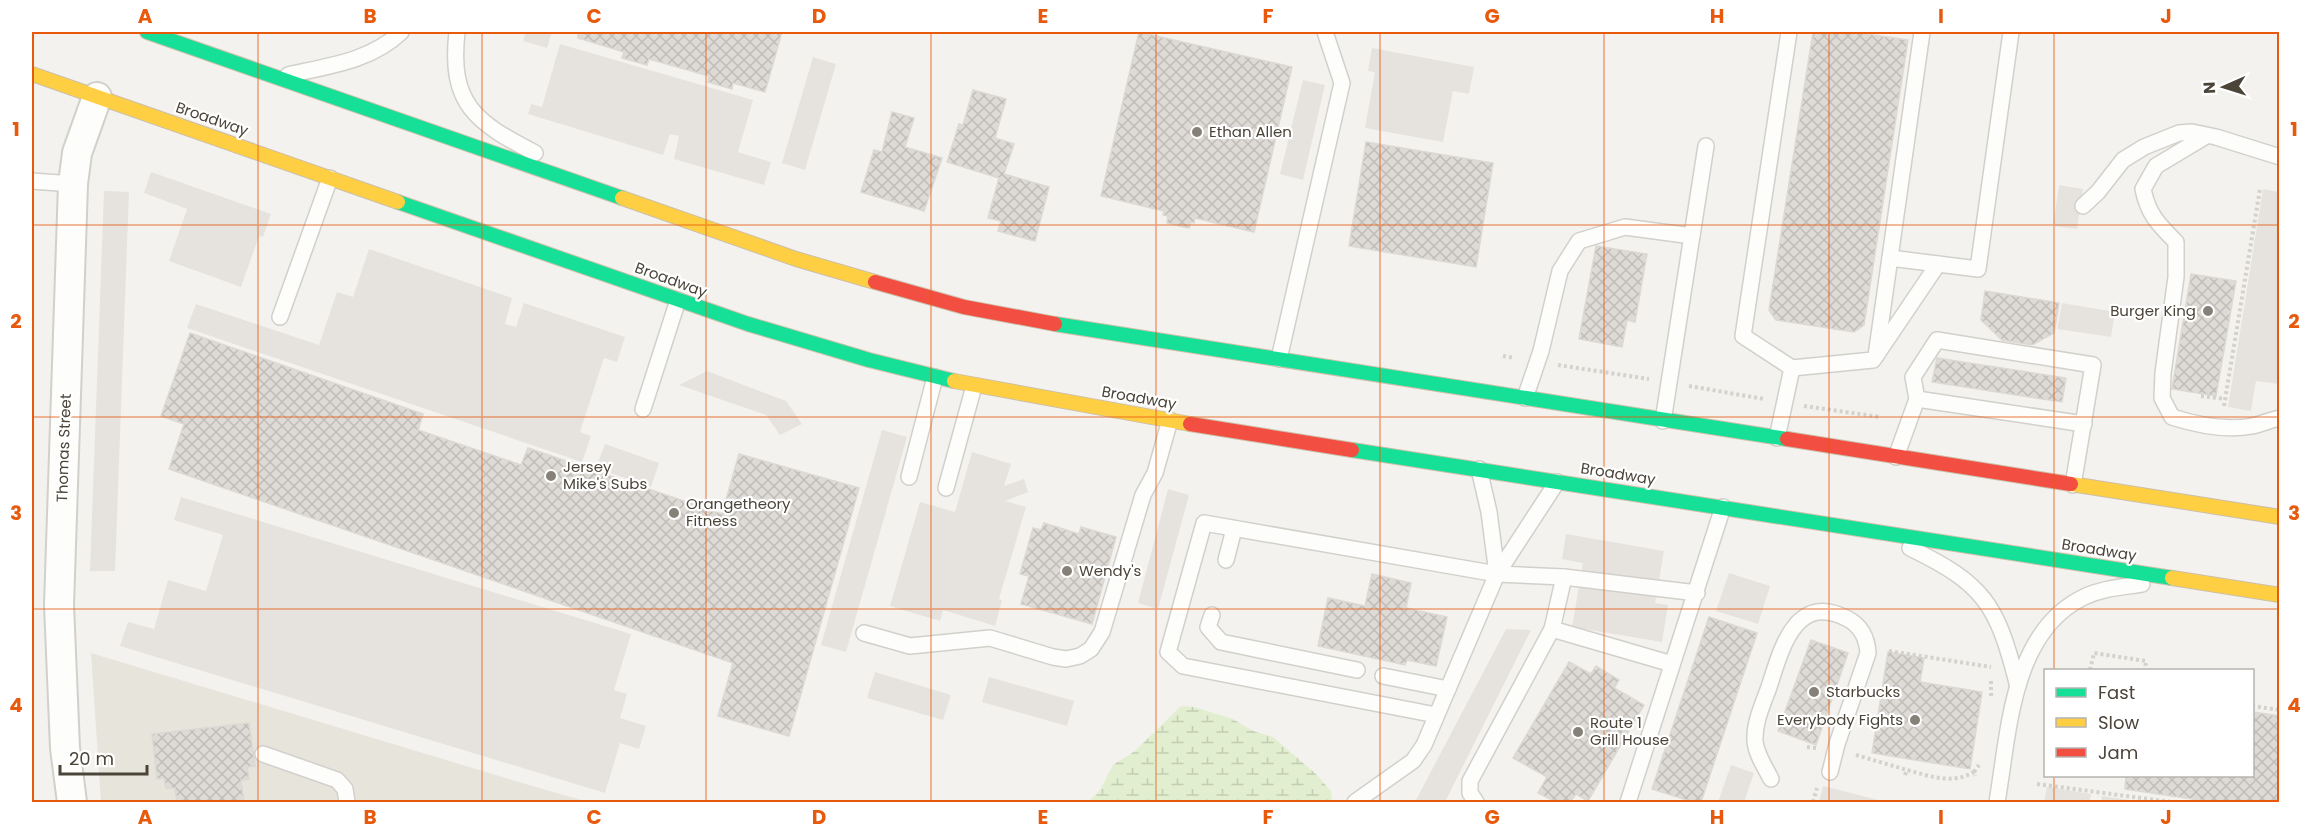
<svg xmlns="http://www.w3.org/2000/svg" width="2311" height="834" viewBox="0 0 2311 834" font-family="Poppins,sans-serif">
	<defs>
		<pattern id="wetland-marsh" width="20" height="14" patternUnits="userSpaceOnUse" patternTransform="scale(1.5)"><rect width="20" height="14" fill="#e1eecf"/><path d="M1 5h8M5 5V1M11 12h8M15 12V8" fill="none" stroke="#c3cdb2"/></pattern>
		<pattern id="building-cross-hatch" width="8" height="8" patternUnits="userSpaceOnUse" patternTransform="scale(1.5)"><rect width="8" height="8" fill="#dedbd6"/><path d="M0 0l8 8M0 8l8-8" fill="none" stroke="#c0bdb8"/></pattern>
	</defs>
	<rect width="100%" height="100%" fill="#f4f2ee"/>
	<path fill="#e7e4dc" d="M 91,653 L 529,785 L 588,802 L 101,802 Z"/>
	<path fill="url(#wetland-marsh)" d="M 1181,706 L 1194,707 L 1233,719 L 1253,731 L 1273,737 L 1316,774 L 1331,791 L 1332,802 L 1088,802 L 1100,790 L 1113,765 L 1135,751 Z"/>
	<g fill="#e6e3df">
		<path d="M 526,32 L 552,32 L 547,48 L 523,41 Z"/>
		<path d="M 560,44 L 753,100 L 738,152 L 771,162 L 764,185 L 674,159 L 679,136 L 670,134 L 663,155 L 528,114 L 531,104 L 542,107 Z"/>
		<path d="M 1372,48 L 1474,67 L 1469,94 L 1453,91 L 1443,142 L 1365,128 L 1375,72 L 1368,71 Z"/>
		<path d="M 813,57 L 836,64 L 805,170 L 782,163 Z"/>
		<path d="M 1303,80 L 1325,85 L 1303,180 L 1280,174 Z"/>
		<path d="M 151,172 L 271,214 L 263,237 L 259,236 L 241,287 L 169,261 L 187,209 L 144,193 Z"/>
		<path d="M 2059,185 L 2083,189 L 2077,229 L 2053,226 Z"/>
		<path d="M 2263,189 L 2279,192 L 2279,384 L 2256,381 L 2251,411 L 2228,407 Z"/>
		<path d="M 104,191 L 129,192 L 115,571 L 90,571 Z"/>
		<path d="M 369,249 L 512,298 L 505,324 L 516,327 L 524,303 L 625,337 L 617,362 L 604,358 L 580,432 L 591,436 L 582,462 L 187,328 L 196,304 L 319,345 L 337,292 L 353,297 Z"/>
		<path d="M 2062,303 L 2115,312 L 2111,337 L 2057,329 Z"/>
		<path d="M 707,371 L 786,401 L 802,424 L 780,435 L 766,415 L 679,385 Z"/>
		<path d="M 882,430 L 907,437 L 846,652 L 821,645 Z"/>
		<path d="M 605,444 L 659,463 L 651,487 L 596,468 Z"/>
		<path d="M 972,452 L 1011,464 L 1004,486 L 1024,479 L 1028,492 L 1005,501 L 1026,507 L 999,599 L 1002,600 L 995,626 L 943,610 L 940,621 L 890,606 L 920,502 L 955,512 Z"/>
		<path d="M 1168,489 L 1189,495 L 1158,609 L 1138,603 Z"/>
		<path d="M 181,497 L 631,634 L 614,690 L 627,694 L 620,718 L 646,726 L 639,749 L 620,743 L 605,793 L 120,646 L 128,622 L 154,629 L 168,580 L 206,591 L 223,535 L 174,520 Z"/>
		<path d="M 1566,534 L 1664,551 L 1655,603 L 1668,605 L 1662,642 L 1572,627 L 1583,563 L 1562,559 Z"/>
		<path d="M 1729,573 L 1770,586 L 1758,624 L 1716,611 Z"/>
		<path d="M 1506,629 L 1531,630 L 1445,802 L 1415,802 Z"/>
		<path d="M 875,672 L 951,695 L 943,720 L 867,698 Z"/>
		<path d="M 989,677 L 1074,701 L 1067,726 L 982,702 Z"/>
		<path d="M 1731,765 L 1754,773 L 1744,802 L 1718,802 Z"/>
		<path d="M 1823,786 L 1886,802 L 1819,802 Z"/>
		<path d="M 2047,787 L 2091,794 L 2090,802 L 2044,802 Z"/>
		<path d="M 2102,796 L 2143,802 L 2101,802 Z"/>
	</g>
	<g fill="url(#building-cross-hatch)" stroke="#dcd9d4" stroke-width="1.5">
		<path d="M 578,32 L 782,32 L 765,92 L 733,83 L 732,89 L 708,82 L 709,76 L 649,59 L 647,65 L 622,58 L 624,52 L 578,38 Z"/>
		<path d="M 1139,32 L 1292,67 L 1254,232 L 1195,218 L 1194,223 L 1191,222 L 1189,228 L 1167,223 L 1168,216 L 1163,215 L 1164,211 L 1101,196 Z"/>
		<path d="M 1813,32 L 1852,32 L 1908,40 L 1864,325 L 1854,332 L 1776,320 L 1769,310 Z"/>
		<path d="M 973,90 L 1006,99 L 995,138 L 1014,144 L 1004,174 L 1049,187 L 1035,241 L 998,231 L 1001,221 L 988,218 L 999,178 L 947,162 L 959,124 L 963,125 Z"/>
		<path d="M 892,112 L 914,118 L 905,147 L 942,158 L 924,211 L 861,192 L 874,150 L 882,152 Z"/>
		<path d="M 1366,142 L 1493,163 L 1476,267 L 1349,246 Z"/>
		<path d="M 1596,246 L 1647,254 L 1635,322 L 1627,320 L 1622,347 L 1579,339 Z"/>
		<path d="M 2191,274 L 2236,281 L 2216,396 L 2172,389 Z"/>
		<path d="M 1985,291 L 2059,303 L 2054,333 L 2032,345 L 2002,340 L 1981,320 Z"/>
		<path d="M 190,333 L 423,414 L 418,430 L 521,465 L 528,448 L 722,514 L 739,454 L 859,488 L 789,736 L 718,716 L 733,663 L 169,469 L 184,424 L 161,416 Z"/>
		<path d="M 1937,358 L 2066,378 L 2062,402 L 1932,382 Z"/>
		<path d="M 1044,523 L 1079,534 L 1081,527 L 1116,537 L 1092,624 L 1021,604 L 1029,576 L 1020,574 L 1033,528 L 1041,530 Z"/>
		<path d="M 1372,574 L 1411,583 L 1406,608 L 1447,617 L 1436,666 L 1407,660 L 1405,665 L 1318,646 L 1328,598 L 1365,606 Z"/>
		<path d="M 1709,617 L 1757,633 L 1701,802 L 1693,802 L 1652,789 Z"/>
		<path d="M 1811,640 L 1848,653 L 1816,745 L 1778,731 Z"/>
		<path d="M 1888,652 L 1924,658 L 1920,682 L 1982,692 L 1970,769 L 1872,753 Z"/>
		<path d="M 1569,662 L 1591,674 L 1596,666 L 1619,680 L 1614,688 L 1644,705 L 1588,801 L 1576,794 L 1570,802 L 1556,802 L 1538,793 L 1547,777 L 1513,758 Z"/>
		<path d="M 2253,712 L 2280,716 L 2280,802 L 2213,802 L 2125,789 L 2126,776 L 2253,776 Z"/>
		<path d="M 249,723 L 255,766 L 247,767 L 249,779 L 241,780 L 244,802 L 177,802 L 175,788 L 166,788 L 164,778 L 157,779 L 152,734 Z"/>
	</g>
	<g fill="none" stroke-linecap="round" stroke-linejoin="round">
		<defs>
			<g id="lane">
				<path d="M 457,32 C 449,104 475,122 535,153"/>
				<path d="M 1789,32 L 1743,336 L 1792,368"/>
				<path d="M 288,75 C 328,66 371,61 401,32"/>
				<path d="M 2206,136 L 2156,166 L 2143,189 C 2148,214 2158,224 2176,242 L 2176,277 L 2163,373 L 2162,398 L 2172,417 C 2197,425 2225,431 2252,426 C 2261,424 2270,420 2280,418"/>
				<path d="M 32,181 L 73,184"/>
				<path d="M 2083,206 L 2098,192 L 2123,160 L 2144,147 L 2179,133 L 2192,132 L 2216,137 L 2280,157"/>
				<path d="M 1890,258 L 1978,269 L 2011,32"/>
				<path d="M 280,317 L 330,178"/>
				<path d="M 1876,356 L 1922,32"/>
				<path d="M 1279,359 L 1342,83 L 1325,32"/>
				<path d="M 1525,398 L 1541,351 L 1560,271 L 1579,241 L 1625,227 L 1692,236"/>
				<path d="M 1917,399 L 2084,424"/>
				<path d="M 643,409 L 678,300"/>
				<path d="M 1663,421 L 1706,146"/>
				<path d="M 1777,438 L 1792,368 L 1873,360 L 1938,264"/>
				<path d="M 1896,457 L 1917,399 L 1913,377 L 1937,340 L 2093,365 L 2073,485"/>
				<path d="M 1479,469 L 1489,512 L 1497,574"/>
				<path d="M 909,477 L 935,377"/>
				<path d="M 946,488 L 974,386"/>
				<path d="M 1910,548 C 1984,584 1997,604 2017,683"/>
				<path d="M 1226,560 L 1234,529"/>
				<path d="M 1212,615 L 1208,627 L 1221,642 L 1357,670"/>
				<path d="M 1552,629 L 1672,664"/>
				<path d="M 864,633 L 910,646 L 990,638 L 1053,657 L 1066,659 L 1080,656 L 1091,649 L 1102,632 L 1143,495 L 1155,473 L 1170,420"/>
				<path d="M 1383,676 L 1448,689"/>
				<path d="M 1436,715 L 1183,666 L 1168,652 L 1204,523 L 1497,574 L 1564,577 L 1697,593"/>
				<path d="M 263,754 L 337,780 L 345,789 L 347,802"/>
				<path d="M 1771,779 C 1765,767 1756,754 1755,741 C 1754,722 1763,704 1769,687 C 1781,650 1795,591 1848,619 C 1861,626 1867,638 1868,653 L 1837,744 L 1830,772"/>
				<path d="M 1355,802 L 1413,761 L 1424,745 L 1497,574 L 1557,482"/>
				<path d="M 1476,802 L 1470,793 L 1470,781 L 1552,629 L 1564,577"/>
				<path d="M 1628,802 L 1723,507"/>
				<path d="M 1997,802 C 2009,733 2011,632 2084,597 C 2103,588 2123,587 2142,584"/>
			</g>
			<path id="street" d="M 72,802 L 65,748 L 59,605 L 73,184 L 77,153 L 97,97"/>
			<g id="fast">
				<path d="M 147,32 L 622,198"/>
				<path d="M 398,202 L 748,324 L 869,360 L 954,381"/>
				<path d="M 1055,324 L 1787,439"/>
				<path d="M 1352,450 L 2172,578"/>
			</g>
			<g id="slow">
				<path d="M 32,74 L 398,202"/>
				<path d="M 622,198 L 796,259 L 875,282"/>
				<path d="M 954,381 L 1190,424"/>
				<path d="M 2071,484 L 2280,517"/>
				<path d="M 2172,578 L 2280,595"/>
			</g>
			<g id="jam">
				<path d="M 875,282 L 964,307 L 1055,324"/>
				<path d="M 1190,424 L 1352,450"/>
				<path d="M 1787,439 L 2071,484"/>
			</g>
		</defs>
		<use href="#lane" stroke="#d2d0cb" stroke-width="18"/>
		<use href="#street" stroke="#d2d0cb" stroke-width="32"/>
		<use href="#fast" stroke="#ccbfa9" stroke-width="16"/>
		<use href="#slow" stroke="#ccbfa9" stroke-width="16"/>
		<use href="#jam" stroke="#ccbfa9" stroke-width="16"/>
		<g stroke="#d3d2cc" stroke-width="4" stroke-dasharray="3 3" stroke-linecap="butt">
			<path d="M 1503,356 L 1515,358"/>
			<path d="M 1558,365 L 1649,379"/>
			<path d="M 1689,386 L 1764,399"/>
			<path d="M 2201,396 L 2225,399"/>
			<path d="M 1804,406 L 1880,417"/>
			<path d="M 2224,406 L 2260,189"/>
			<path d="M 1889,651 L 1991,667"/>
			<path d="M 2090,670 L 2094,653 L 2146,661 L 2145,670"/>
			<path d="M 1991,696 L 1991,680"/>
			<path d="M 2252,706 L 2280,710"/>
			<path d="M 1807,747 L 1816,748"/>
			<path d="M 1856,755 L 1907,770"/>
			<path d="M 1974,772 L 1979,765"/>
			<path d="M 1905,775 L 1907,770 C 1930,776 1951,785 1974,772 L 1975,776"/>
			<path d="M 2037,784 L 2171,802"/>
			<path d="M 1813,802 L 1817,788"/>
		</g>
		<use href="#lane" stroke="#fdfdfc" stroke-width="15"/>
		<use href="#street" stroke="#fdfdfc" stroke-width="28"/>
		<use href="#fast" stroke="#16e098" stroke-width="14"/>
		<use href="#slow" stroke="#ffcf43" stroke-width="14"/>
		<use href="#jam" stroke="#f24e42" stroke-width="14"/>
	</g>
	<path fill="none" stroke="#e8590c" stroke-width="1.5" stroke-opacity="0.55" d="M 258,32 L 258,802M 482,32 L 482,802M 706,32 L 706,802M 931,32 L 931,802M 1156,32 L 1156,802M 1380,32 L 1380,802M 1604,32 L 1604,802M 1829,32 L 1829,802M 2054,32 L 2054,670M 32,225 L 2280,225M 32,417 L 2280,417M 32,609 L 2280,609M 2054,776 L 2054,802"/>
	<g fill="#868178" stroke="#fff" stroke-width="2">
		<circle cx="1197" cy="132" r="6"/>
		<circle cx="2208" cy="311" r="6"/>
		<circle cx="551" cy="476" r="6"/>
		<circle cx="674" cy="513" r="6"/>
		<circle cx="1067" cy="571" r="6"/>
		<circle cx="1814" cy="692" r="6"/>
		<circle cx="1915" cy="720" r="6"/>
		<circle cx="1578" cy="732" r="6"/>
	</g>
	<g text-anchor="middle" stroke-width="4.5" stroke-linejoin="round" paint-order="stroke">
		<g font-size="15" fill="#4b4439" stroke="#fff">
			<text transform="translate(212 119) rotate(19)" y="5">Broadway</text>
			<text transform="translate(671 280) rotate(20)" y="5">Broadway</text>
			<text transform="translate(1139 398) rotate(10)" y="5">Broadway</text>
			<text transform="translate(64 448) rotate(-88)" y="5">Thomas Street</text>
			<text transform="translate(1618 474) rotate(9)" y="5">Broadway</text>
			<text transform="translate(2099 550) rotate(9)" y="5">Broadway</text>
		</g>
		<g font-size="15" fill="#4b4439" stroke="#fff" text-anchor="start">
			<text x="1209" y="137">Ethan Allen</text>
			<text x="2196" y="316" text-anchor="end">Burger King</text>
			<text x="563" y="472">Jersey<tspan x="563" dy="17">Mike's Subs</tspan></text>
			<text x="686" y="509">Orangetheory<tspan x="686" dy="17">Fitness</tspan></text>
			<text x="1079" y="576">Wendy's</text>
			<text x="1826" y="697">Starbucks</text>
			<text x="1903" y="725" text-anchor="end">Everybody Fights</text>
			<text x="1590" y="728">Route 1<tspan x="1590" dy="17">Grill House</tspan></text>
		</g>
	</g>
	<rect width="2311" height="834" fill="none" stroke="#ffffff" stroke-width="66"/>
	<rect x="2044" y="669" width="210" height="108" fill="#ffffff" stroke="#b7b4b0" stroke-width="1.5"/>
	<rect x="2056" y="688" width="30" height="9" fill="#16e098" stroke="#b7b4b0" stroke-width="1.5"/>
	<text x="2098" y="699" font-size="18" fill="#4b4439">Fast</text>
	<rect x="2056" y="718" width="30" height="9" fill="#ffcf43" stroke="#b7b4b0" stroke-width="1.5"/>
	<text x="2098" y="729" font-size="18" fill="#4b4439">Slow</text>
	<rect x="2056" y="748" width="30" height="9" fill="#f24e42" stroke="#b7b4b0" stroke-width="1.5"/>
	<text x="2098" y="759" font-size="18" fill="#4b4439">Jam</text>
	<g transform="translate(2224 87) rotate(267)" stroke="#ffffff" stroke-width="4.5" paint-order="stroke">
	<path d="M0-4.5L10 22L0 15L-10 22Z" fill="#4b4439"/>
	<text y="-9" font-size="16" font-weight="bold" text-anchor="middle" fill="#4b4439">N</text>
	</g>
	<path d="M60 765v9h87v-9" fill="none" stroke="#4b4439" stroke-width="3"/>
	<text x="69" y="765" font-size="18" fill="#4b4439" stroke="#ffffff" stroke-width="4.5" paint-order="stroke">20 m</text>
	<rect x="33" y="33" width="2245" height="768" fill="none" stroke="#e8590c" stroke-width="2"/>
	<g font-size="20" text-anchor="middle" font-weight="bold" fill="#e8590c">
		<text x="145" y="23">A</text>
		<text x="370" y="23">B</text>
		<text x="594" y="23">C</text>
		<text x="819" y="23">D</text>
		<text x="1043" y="23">E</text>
		<text x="1268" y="23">F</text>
		<text x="1492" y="23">G</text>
		<text x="1717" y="23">H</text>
		<text x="1941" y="23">I</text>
		<text x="2166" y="23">J</text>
		<text x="16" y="136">1</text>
		<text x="2294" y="136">1</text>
		<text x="16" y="328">2</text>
		<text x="2294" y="328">2</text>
		<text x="16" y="520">3</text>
		<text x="2294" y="520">3</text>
		<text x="16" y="712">4</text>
		<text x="2294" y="712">4</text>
		<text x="145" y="824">A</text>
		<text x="370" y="824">B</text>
		<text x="594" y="824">C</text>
		<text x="819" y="824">D</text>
		<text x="1043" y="824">E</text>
		<text x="1268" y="824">F</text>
		<text x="1492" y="824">G</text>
		<text x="1717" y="824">H</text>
		<text x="1941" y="824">I</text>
		<text x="2166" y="824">J</text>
	</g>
</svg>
